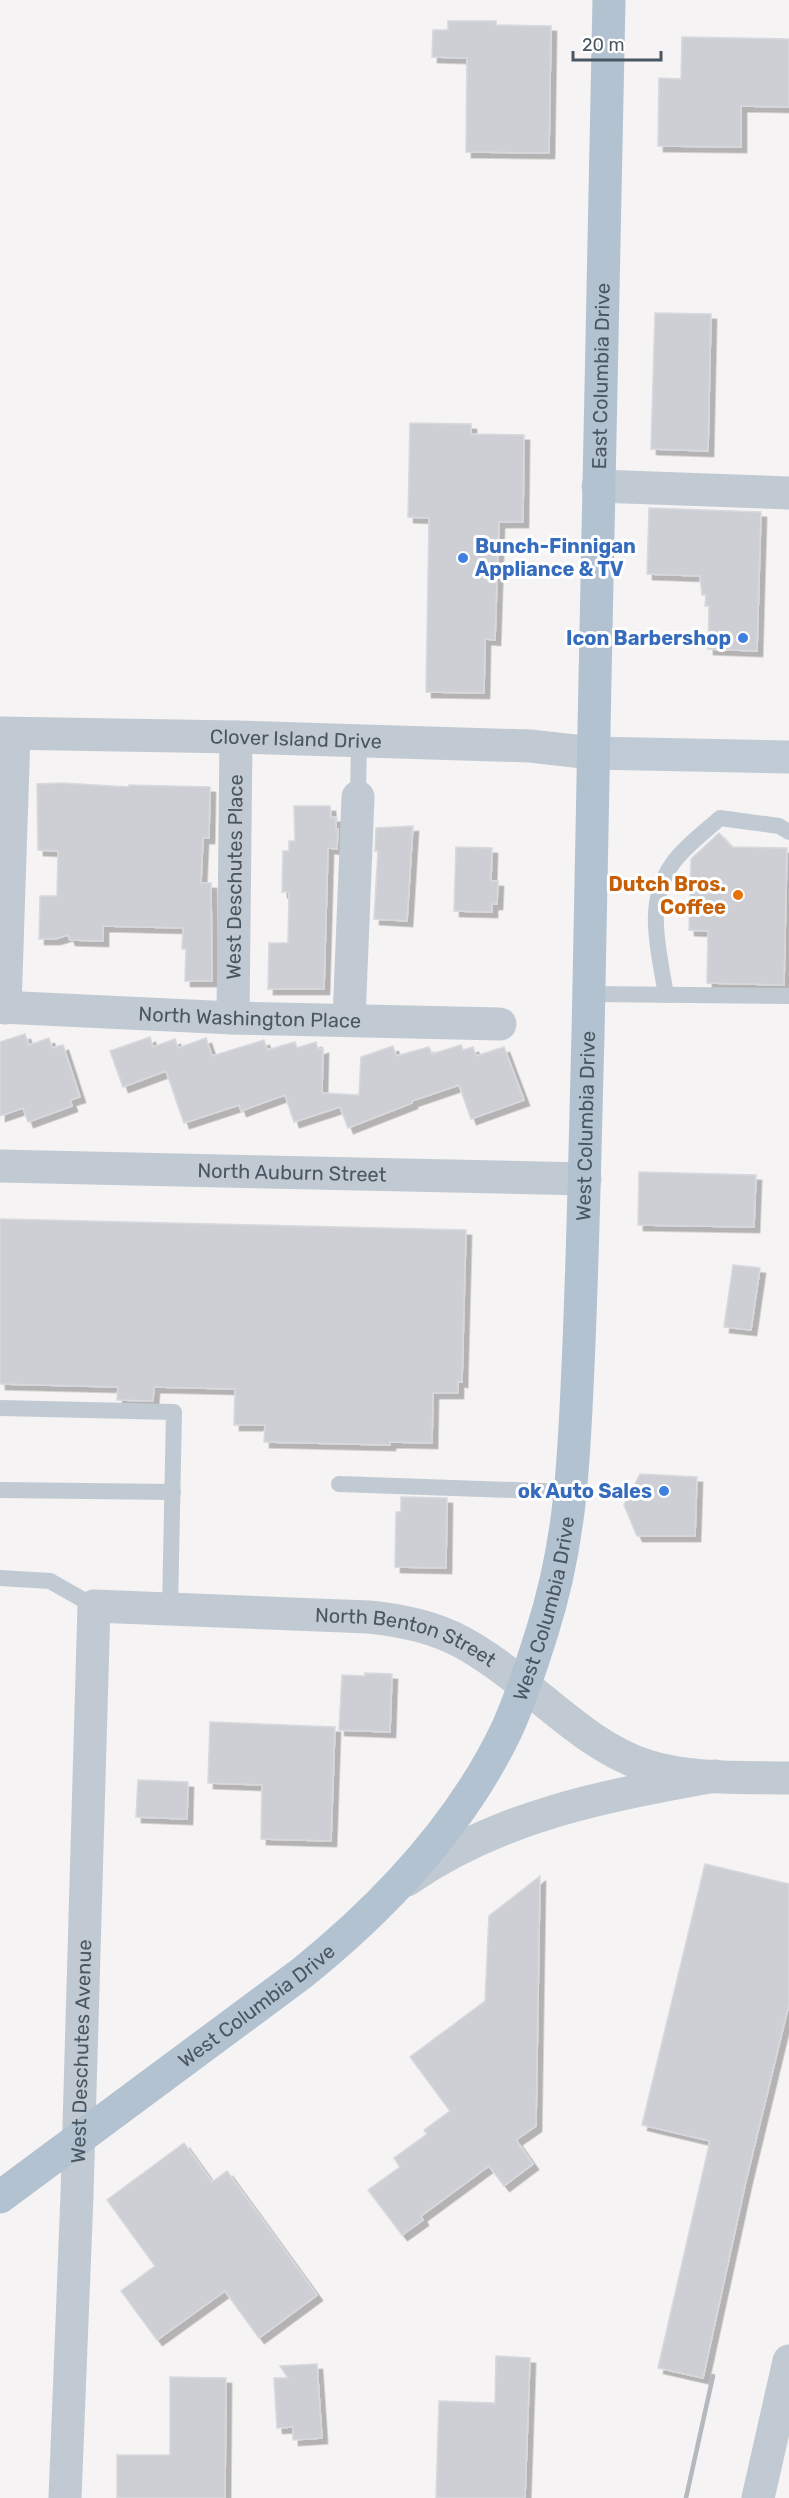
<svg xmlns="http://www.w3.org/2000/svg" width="789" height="2498" viewBox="0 0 789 2498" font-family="Rubik,sans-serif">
	<defs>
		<filter id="shadow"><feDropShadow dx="5.5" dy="5.5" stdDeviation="0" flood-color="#0004"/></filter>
	</defs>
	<rect width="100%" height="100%" fill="#f5f3f3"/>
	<g fill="#cdcfd5" stroke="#d7d9de" stroke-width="1.5" filter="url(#shadow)">
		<path d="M 448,21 L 496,21 L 496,25 L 551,26 L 549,153 L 466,152 L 467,58 L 432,57 L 433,30 L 448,30 Z"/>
		<path d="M 682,37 L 789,39 L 789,107 L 741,106 L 741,147 L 658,146 L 659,78 L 681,79 Z"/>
		<path d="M 655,313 L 711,314 L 708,451 L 651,449 Z"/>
		<path d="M 410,423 L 471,424 L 471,434 L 524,435 L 523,522 L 499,522 L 495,640 L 485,639 L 484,693 L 426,692 L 429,518 L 408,517 Z"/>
		<path d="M 649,508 L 761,512 L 757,651 L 708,649 L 709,606 L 705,606 L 706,595 L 702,595 L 700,576 L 647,574 Z"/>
		<path d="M 62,783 L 129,787 L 129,785 L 210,787 L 209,838 L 203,838 L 201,883 L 211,883 L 212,981 L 185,981 L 186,949 L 182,949 L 183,928 L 103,926 L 103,941 L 70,940 L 68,935 L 55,939 L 39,939 L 40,896 L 57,896 L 58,851 L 38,850 L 37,784 Z"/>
		<path d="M 294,806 L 330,806 L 331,817 L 336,817 L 336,829 L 338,829 L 337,849 L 328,848 L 324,989 L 268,989 L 269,943 L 288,943 L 289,892 L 282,892 L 283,851 L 289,851 L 289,841 L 295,841 Z"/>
		<path d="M 413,826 L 407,921 L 374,919 L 378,851 L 375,851 L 376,828 Z"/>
		<path d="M 719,833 L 732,847 L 787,848 L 784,985 L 707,983 L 708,931 L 689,930 L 691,859 Z"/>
		<path d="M 456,847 L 492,848 L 491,881 L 498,881 L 497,904 L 492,904 L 492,912 L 454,911 Z"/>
		<path d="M 25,1034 L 29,1045 L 49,1038 L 52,1048 L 63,1045 L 80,1097 L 70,1100 L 72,1106 L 28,1122 L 23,1108 L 0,1116 L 0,1042 Z"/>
		<path d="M 150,1037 L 153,1047 L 175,1039 L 178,1048 L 206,1038 L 212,1056 L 264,1040 L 267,1050 L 295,1042 L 297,1048 L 316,1042 L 318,1050 L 323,1048 L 322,1093 L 359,1095 L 361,1057 L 393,1046 L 396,1056 L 429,1047 L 432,1054 L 461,1045 L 463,1050 L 473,1047 L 476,1056 L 504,1047 L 524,1100 L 471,1119 L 459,1085 L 412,1101 L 412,1103 L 348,1128 L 340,1107 L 294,1122 L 285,1095 L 241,1111 L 239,1105 L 184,1123 L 166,1071 L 123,1087 L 110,1051 Z"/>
		<path d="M 639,1172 L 756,1175 L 754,1227 L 638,1225 Z"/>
		<path d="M 0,1219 L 466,1230 L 462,1382 L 458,1381 L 458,1393 L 433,1393 L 432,1443 L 390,1442 L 390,1445 L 264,1442 L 265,1425 L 234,1425 L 235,1389 L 154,1387 L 153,1401 L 117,1400 L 118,1387 L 0,1384 Z"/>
		<path d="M 733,1265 L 760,1268 L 751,1330 L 724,1327 Z"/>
		<path d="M 640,1474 L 697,1477 L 695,1536 L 637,1536 L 624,1505 Z"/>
		<path d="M 401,1497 L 447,1498 L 446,1568 L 395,1567 L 396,1512 L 401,1512 Z"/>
		<path d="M 365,1673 L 392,1674 L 390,1732 L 339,1730 L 342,1675 L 365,1676 Z"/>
		<path d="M 210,1722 L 335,1727 L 331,1841 L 261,1839 L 262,1785 L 208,1783 Z"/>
		<path d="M 138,1780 L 188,1782 L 187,1819 L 136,1817 Z"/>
		<path d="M 705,1864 L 789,1884 L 789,2004 L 746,2181 L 703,2378 L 658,2368 L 710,2141 L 642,2125 Z"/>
		<path d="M 540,1876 L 536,2126 L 516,2140 L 533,2164 L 504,2186 L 489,2166 L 421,2216 L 423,2220 L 402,2235 L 368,2190 L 400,2167 L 394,2158 L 427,2134 L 424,2130 L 450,2111 L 410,2057 L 485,2001 L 489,1916 Z"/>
		<path d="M 184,2143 L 212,2182 L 227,2171 L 317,2295 L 259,2338 L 225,2291 L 157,2340 L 121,2291 L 155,2266 L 107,2200 Z"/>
		<path d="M 496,2356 L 530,2358 L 525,2498 L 436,2498 L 439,2401 L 495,2403 Z"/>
		<path d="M 317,2364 L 322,2438 L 293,2440 L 293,2427 L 277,2428 L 274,2378 L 288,2378 L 280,2366 Z"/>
		<path d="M 170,2377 L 226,2378 L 225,2498 L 117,2498 L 117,2455 L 170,2455 Z"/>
	</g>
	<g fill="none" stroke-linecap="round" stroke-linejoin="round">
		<g stroke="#c1cad2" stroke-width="16">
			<path d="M 358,797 L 359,741"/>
			<path d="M 589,994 L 789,996"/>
			<path d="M 666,995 C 659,951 644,902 673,863 C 684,847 706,831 720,818 L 779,826 L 789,832"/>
			<path d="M 0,1408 L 174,1412 L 170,1609"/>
			<path d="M 339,1484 L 571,1492"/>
			<path d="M 0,1490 L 173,1492"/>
			<path d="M 0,1578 L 50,1581 L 94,1606"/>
		</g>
		<g stroke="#c1cad2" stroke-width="33">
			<path d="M 598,486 L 789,493"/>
			<path id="s1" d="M 0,1007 L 233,1018 L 500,1024"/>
			<path d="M 5,1008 L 14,734"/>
			<path id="s2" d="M 233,1018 L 236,737"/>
			<path d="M 349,1020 L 358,797"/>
			<path id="s3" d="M 0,1166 L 585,1179"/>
			<path id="s4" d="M 65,2498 L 77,2195 L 94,1606 L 369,1617 C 439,1624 470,1642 524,1685"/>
			<path d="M 758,2498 L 789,2361"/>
		</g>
		<g stroke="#c1cad2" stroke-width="33">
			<path id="s5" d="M 0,733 L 236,737 L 530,746 L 592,753"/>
			<path d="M 524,1685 C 562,1715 600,1751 647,1766 C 692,1780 742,1777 789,1778"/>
			<path d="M 407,1880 C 500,1815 605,1796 715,1776"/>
		</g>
		<path stroke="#c1cbd6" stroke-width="33" d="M 592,753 L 789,757"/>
		<path stroke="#b3c2d1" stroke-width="33" id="s6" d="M 0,2197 L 302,1973 C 385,1906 461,1826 507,1729 C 521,1698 532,1664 542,1632 C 571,1542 574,1459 578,1366 C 583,1256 585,1145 588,1035 C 595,690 601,345 609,0"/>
		<path stroke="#b5b8bd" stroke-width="4.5" d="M 686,2498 L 713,2376"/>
	</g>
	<g fill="#3f7fe0" stroke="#fff" stroke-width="2">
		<circle cx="463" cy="558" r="6"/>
		<circle cx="743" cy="638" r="6"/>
		<circle cx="664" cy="1491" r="6"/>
	</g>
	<circle fill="#e8710a" stroke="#fff" stroke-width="2" cx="738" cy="895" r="6"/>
	<g text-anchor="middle" stroke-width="6" stroke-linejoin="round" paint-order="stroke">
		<g font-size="20" fill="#4a5661" stroke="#fff">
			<text dy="7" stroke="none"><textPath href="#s6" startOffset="2060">East Columbia Drive</textPath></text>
			<text dy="7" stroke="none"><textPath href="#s5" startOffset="296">Clover Island Drive</textPath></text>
			<text dy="7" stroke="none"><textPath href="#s2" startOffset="141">West Deschutes Place</textPath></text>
			<text dy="7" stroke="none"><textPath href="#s1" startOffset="250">North Washington Place</textPath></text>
			<text dy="7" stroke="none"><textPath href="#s6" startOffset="1310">West Columbia Drive</textPath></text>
			<text dy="7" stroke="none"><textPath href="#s3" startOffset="292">North Auburn Street</textPath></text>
			<text dy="7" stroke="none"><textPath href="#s6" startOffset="824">West Columbia Drive</textPath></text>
			<text dy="7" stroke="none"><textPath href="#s4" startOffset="1208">North Benton Street</textPath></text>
			<text dy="7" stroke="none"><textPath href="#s6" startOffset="320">West Columbia Drive</textPath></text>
			<text dy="7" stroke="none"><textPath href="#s4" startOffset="447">West Deschutes Avenue</textPath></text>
		</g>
		<g font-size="20" font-weight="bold" fill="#366cbe" stroke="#fff" text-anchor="end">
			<text x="475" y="553" text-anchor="start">Bunch-Finnigan<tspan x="475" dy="23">Appliance &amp; TV</tspan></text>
			<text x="731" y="645">Icon Barbershop</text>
			<text x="652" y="1498">ok Auto Sales</text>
		</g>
		<g font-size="20" font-weight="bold" fill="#c56008" stroke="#fff" text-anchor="end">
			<text x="726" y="891">Dutch Bros.<tspan x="726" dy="23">Coffee</tspan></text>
		</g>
	</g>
	<path d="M573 51v9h88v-9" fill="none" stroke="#4a5661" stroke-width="3"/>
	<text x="582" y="51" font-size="18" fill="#4a5661" stroke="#ffffff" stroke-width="4.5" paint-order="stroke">20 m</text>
</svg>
